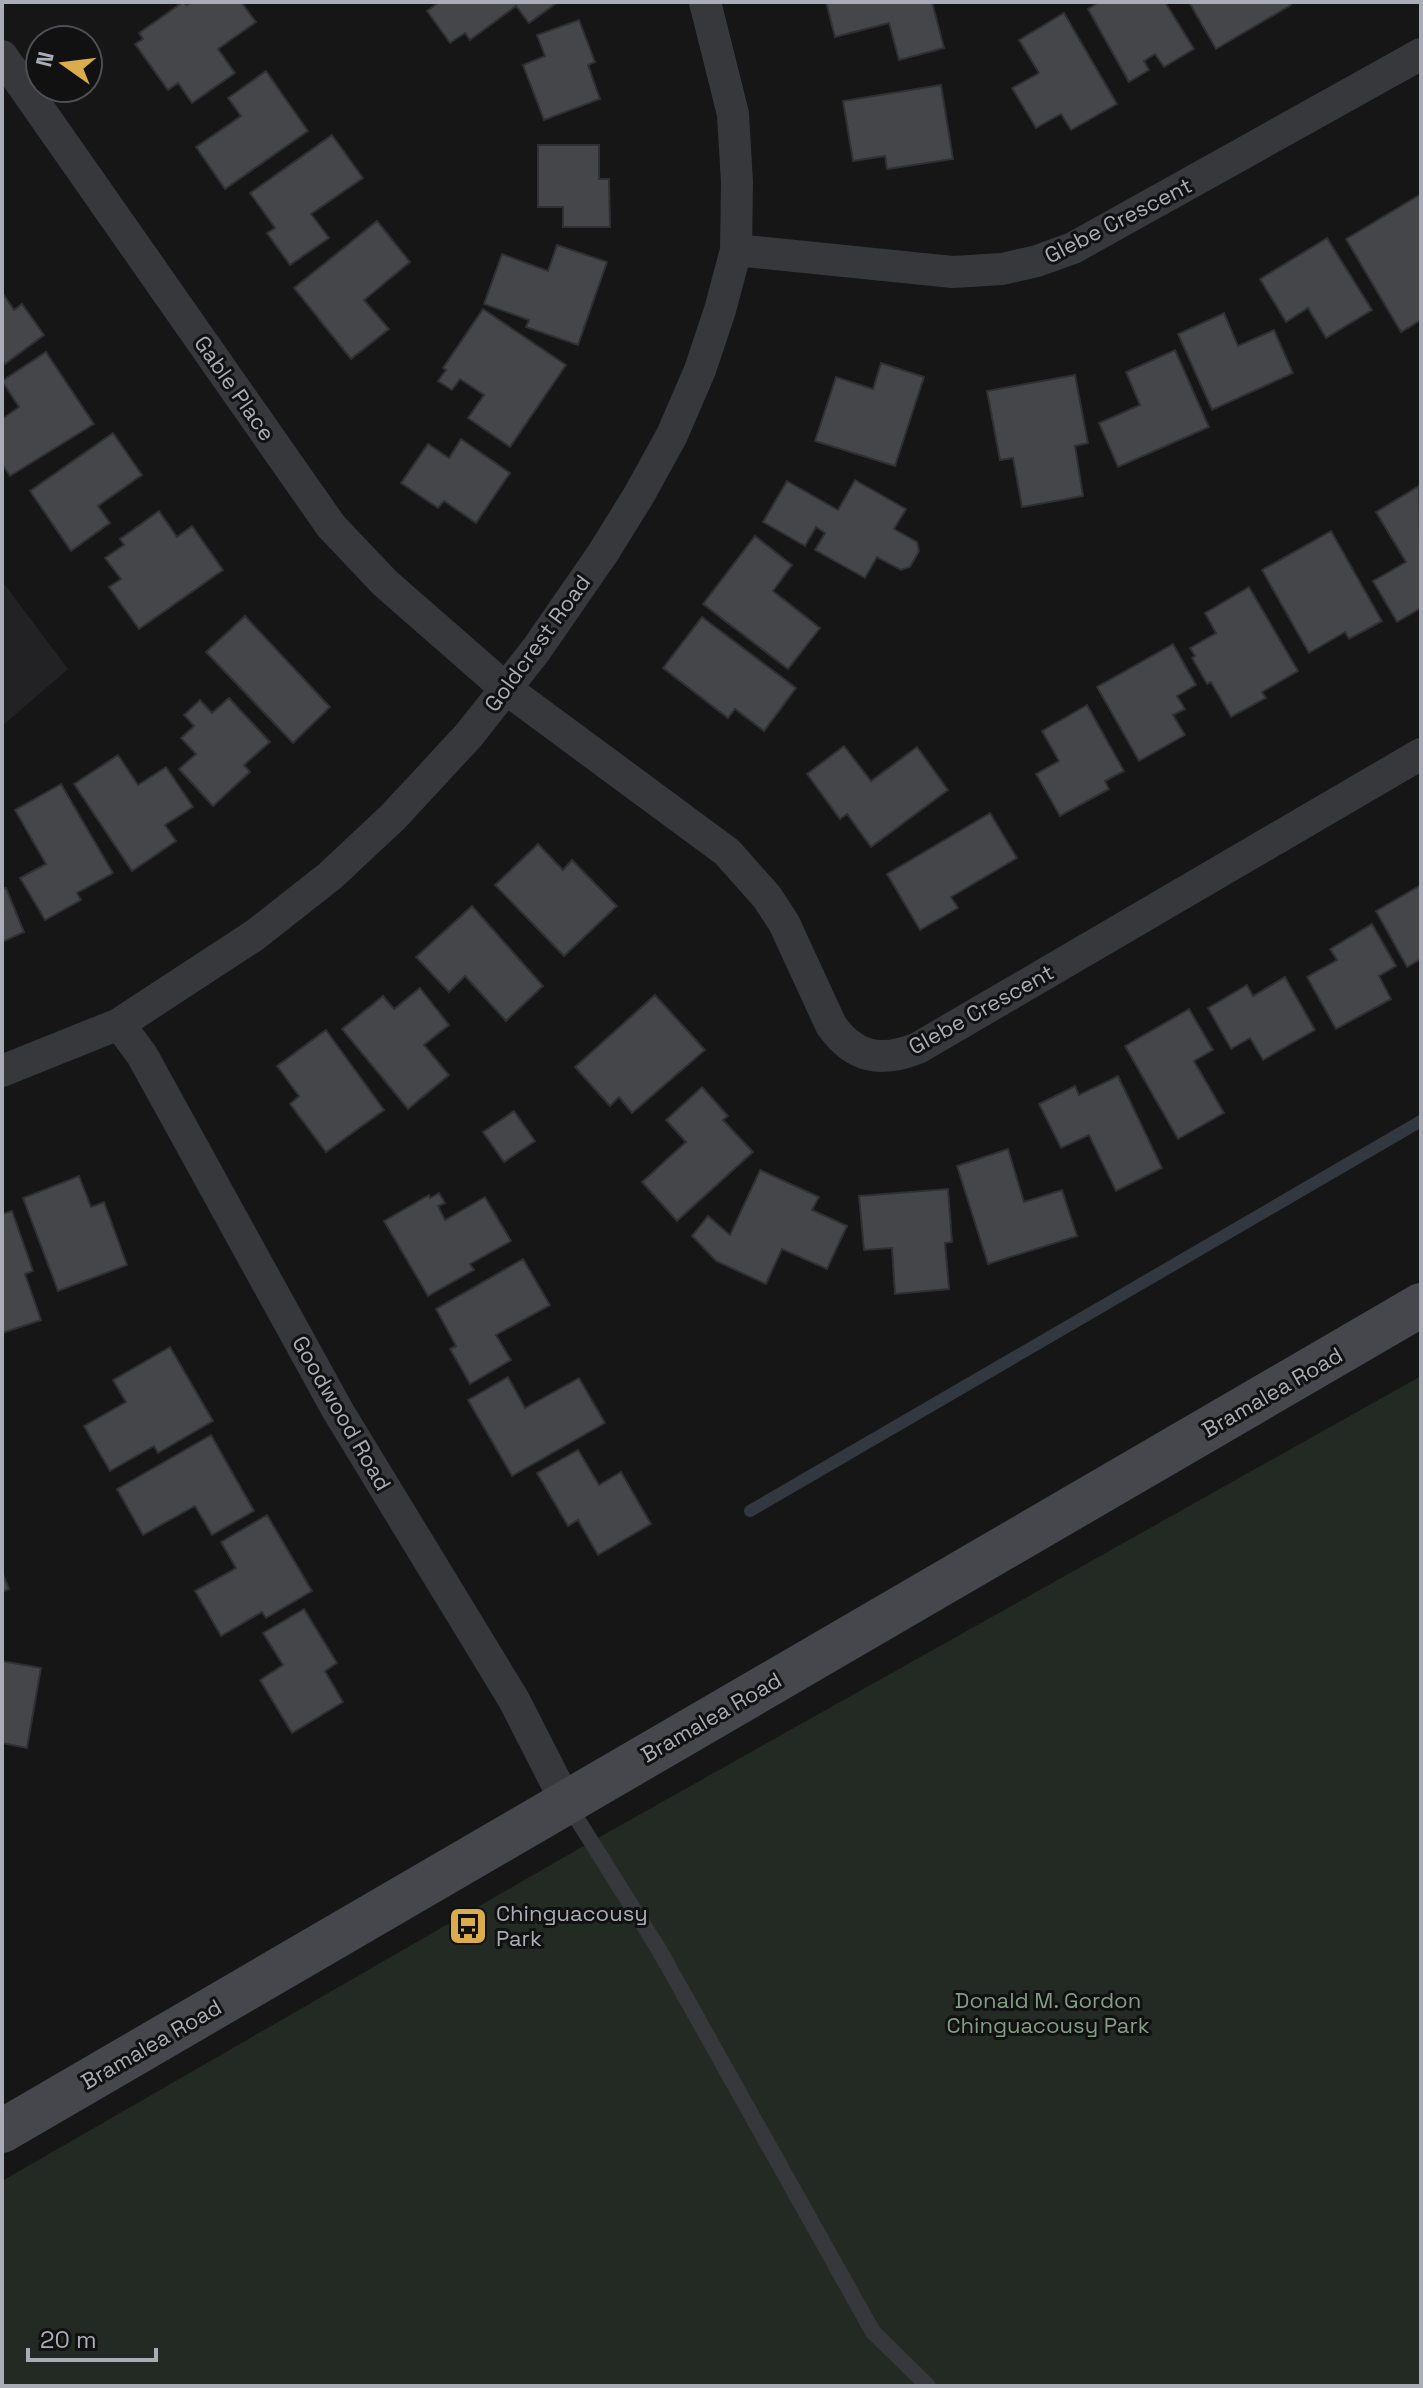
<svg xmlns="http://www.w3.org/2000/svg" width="1423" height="2388" viewBox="0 0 1423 2388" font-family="'Space Grotesk',sans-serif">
	<rect width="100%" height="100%" fill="#161617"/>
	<path fill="#222224" d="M 2,581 L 68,669 L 2,726 Z"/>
	<path fill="#232923" d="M 1421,1376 L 1421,2386 L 2,2386 L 2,2181 L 580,1848 Z"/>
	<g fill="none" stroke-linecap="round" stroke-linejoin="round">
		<path stroke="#31383f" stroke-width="12" d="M 750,1511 L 1421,1121"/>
	</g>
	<g fill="#45464a" stroke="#303033" stroke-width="2">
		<path d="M 183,2 L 187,5 L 192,2 L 241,2 L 256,22 L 218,49 L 235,73 L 192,103 L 178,83 L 168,90 L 135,44 L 143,39 L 139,33 Z"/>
		<path d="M 439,2 L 558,2 L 529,23 L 516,6 L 470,40 L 465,33 L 450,43 L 427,11 Z"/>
		<path d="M 826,2 L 932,2 L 944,48 L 899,60 L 889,23 L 835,37 Z"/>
		<path d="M 1099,2 L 1165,2 L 1194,49 L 1164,67 L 1155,54 L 1144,61 L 1149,70 L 1129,82 L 1088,9 Z"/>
		<path d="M 1189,2 L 1289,2 L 1291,5 L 1216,49 Z"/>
		<path d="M 1064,13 L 1117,104 L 1071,130 L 1061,114 L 1036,128 L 1012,88 L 1039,73 L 1019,40 Z"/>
		<path d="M 579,20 L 595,62 L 588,65 L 600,99 L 544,120 L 523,65 L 545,56 L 537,35 Z"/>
		<path d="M 266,71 L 308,131 L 225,189 L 196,147 L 241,116 L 228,98 Z"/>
		<path d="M 941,85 L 953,159 L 887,169 L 885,156 L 853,161 L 843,101 Z"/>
		<path d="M 332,135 L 363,178 L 311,214 L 329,238 L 290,265 L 267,233 L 275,228 L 250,193 Z"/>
		<path d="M 538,145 L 599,145 L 599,179 L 609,179 L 610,227 L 563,227 L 563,207 L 538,207 Z"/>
		<path d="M 1421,194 L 1421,320 L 1401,332 L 1346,239 Z"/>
		<path d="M 377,221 L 410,262 L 364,300 L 389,329 L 351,359 L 294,288 Z"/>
		<path d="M 1327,238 L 1372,310 L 1326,338 L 1308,308 L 1286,322 L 1260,279 Z"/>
		<path d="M 557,245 L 607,262 L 578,345 L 526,327 L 529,320 L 484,304 L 502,254 L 548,271 Z"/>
		<path d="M 2,292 L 14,310 L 22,304 L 44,335 L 5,364 L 2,359 Z"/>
		<path d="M 483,309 L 566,365 L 510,447 L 468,418 L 484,395 L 460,379 L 452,390 L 438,381 L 446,370 L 443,368 Z"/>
		<path d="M 1224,313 L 1238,346 L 1274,330 L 1293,373 L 1212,410 L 1178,334 Z"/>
		<path d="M 1175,350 L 1209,427 L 1118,467 L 1099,423 L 1140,405 L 1126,372 Z"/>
		<path d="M 46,352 L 94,424 L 10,476 L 2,464 L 2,419 L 19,407 L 2,381 Z"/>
		<path d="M 881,363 L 924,377 L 895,466 L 815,441 L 836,377 L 873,389 Z"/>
		<path d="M 1075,375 L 1088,443 L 1075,446 L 1083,496 L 1022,507 L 1013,458 L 1000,460 L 987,391 Z"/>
		<path d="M 113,433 L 142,475 L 98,506 L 110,523 L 71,551 L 30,491 Z"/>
		<path d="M 461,439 L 510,473 L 476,523 L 444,501 L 438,508 L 401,483 L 428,444 L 449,458 Z"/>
		<path d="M 855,480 L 906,509 L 894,529 L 917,542 L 919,551 L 910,567 L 901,570 L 877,557 L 865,578 L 815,550 L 825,533 L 816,527 L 805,546 L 763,522 L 787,481 L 838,510 Z"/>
		<path d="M 1419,486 L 1421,608 L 1397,622 L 1373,581 L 1406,562 L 1376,512 Z"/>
		<path d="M 159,511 L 177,537 L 192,526 L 223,570 L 139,629 L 109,587 L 121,579 L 105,558 L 124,545 L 120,539 Z"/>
		<path d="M 1331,531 L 1382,621 L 1349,639 L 1345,632 L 1309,653 L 1262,570 Z"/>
		<path d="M 755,536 L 792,565 L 773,591 L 820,628 L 788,669 L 703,604 Z"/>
		<path d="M 1249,587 L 1298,671 L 1262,692 L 1266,698 L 1231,717 L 1211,682 L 1207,684 L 1192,658 L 1195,656 L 1190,648 L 1216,633 L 1205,613 Z"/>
		<path d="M 245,616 L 330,707 L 293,743 L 206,652 Z"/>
		<path d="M 702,617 L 796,688 L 764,731 L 735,709 L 728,718 L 663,668 Z"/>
		<path d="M 1173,644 L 1196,685 L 1177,696 L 1185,709 L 1173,715 L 1185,735 L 1139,761 L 1097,687 Z"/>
		<path d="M 229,698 L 270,742 L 244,765 L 250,772 L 213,806 L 179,769 L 196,754 L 181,738 L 194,726 L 184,715 L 200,700 L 212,713 Z"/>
		<path d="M 1087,705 L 1124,771 L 1105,781 L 1109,789 L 1060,816 L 1036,774 L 1059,761 L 1042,731 Z"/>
		<path d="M 844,746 L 871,781 L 917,747 L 948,790 L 871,847 L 847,814 L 840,819 L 807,774 Z"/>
		<path d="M 118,755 L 138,785 L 166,767 L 193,807 L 165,825 L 176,841 L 132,871 L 74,784 Z"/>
		<path d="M 61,784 L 113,873 L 77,893 L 81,900 L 45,920 L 20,878 L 46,864 L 15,810 Z"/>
		<path d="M 990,813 L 1017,858 L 951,897 L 958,908 L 920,930 L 887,874 Z"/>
		<path d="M 538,844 L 563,870 L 572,860 L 617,906 L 564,956 L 495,885 Z"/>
		<path d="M 1421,885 L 1421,959 L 1407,967 L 1376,911 Z"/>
		<path d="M 6,888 L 24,932 L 2,942 L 2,889 Z"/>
		<path d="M 472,906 L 543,986 L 506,1021 L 465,976 L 449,992 L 416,957 Z"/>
		<path d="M 1372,924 L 1396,966 L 1379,976 L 1391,999 L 1336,1029 L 1307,977 L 1337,960 L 1330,949 Z"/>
		<path d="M 1285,977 L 1315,1030 L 1263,1060 L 1250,1038 L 1231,1049 L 1208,1008 L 1247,985 L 1253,996 Z"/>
		<path d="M 420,988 L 449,1025 L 424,1045 L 449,1075 L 408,1109 L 342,1029 L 383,996 L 394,1009 Z"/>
		<path d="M 655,995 L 705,1050 L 632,1113 L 619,1097 L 610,1106 L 575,1067 Z"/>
		<path d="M 1189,1009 L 1213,1050 L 1194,1061 L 1224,1113 L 1178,1139 L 1125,1046 Z"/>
		<path d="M 326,1030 L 384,1110 L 326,1152 L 290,1104 L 299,1096 L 277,1066 Z"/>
		<path d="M 1118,1076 L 1162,1168 L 1116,1191 L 1089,1135 L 1061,1148 L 1039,1104 L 1075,1086 L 1079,1095 Z"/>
		<path d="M 702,1087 L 728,1116 L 723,1120 L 753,1152 L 677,1221 L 642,1182 L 686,1142 L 666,1120 Z"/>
		<path d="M 514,1111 L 535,1141 L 504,1162 L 483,1132 Z"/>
		<path d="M 1008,1149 L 1024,1202 L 1062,1190 L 1077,1236 L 988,1264 L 957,1166 Z"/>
		<path d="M 760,1170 L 819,1197 L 812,1210 L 847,1226 L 827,1269 L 782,1249 L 766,1284 L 716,1261 L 692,1236 L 708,1216 L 730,1235 Z"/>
		<path d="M 79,1176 L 91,1207 L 104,1202 L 127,1265 L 58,1291 L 23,1198 Z"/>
		<path d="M 948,1189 L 952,1242 L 945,1243 L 949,1289 L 895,1294 L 892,1248 L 864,1250 L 859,1196 Z"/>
		<path d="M 439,1193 L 445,1203 L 438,1206 L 445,1220 L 485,1197 L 511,1241 L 470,1264 L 474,1270 L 428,1296 L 384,1221 L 429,1195 L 430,1198 Z"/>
		<path d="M 12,1211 L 33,1271 L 25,1274 L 41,1320 L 2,1333 L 2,1214 Z"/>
		<path d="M 523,1259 L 550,1305 L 496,1335 L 511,1360 L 470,1384 L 450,1349 L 456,1346 L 436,1309 Z"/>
		<path d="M 170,1347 L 213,1421 L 158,1453 L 154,1446 L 110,1471 L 84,1426 L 126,1402 L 113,1380 Z"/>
		<path d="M 508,1377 L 525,1408 L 579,1378 L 605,1423 L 512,1476 L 468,1400 Z"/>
		<path d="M 211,1435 L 254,1511 L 212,1535 L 195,1506 L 143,1535 L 117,1489 Z"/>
		<path d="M 578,1450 L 599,1485 L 621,1472 L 651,1524 L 598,1555 L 578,1520 L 568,1526 L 537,1473 Z"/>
		<path d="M 267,1515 L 312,1591 L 266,1618 L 262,1612 L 221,1636 L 195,1591 L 236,1568 L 221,1542 Z"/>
		<path d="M 2,1572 L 9,1589 L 2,1592 Z"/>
		<path d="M 304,1609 L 337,1663 L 325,1671 L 343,1702 L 292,1733 L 260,1680 L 283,1665 L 263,1633 Z"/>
		<path d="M 2,1661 L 41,1668 L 27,1748 L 2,1743 Z"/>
	</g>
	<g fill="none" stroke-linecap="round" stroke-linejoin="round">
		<path stroke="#37383c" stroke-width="16" d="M 567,1803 L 658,1948 L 873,2332 L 928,2386"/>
		<g stroke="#37383c" stroke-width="32">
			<path d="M 2,56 L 331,526 L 385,583 L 505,688 L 727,852 L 767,897 L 784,923 L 831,1025 C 854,1058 881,1063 918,1048 L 1421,754"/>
			<path d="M 736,250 L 953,272 L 1002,269 L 1037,261 L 1073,248 L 1421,54"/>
			<path d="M 119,1024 L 142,1055 L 338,1411 L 514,1700 L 566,1802"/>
			<path d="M 2,1071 L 119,1024 L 255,935 L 330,876 L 393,817 L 469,735 L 536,650 L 603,553 L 639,495 L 672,435 L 700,370 L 720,310 L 736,250 L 737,182 L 733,114 L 705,2"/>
		</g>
		<path stroke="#46474c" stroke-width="44" d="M 2,2131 L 1421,1305"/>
	</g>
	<defs>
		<symbol id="bus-square" viewBox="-11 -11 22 22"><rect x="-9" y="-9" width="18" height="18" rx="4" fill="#daac4b" stroke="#111112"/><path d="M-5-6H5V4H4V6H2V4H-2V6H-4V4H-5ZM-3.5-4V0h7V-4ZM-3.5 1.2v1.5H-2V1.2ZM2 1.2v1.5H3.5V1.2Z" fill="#111"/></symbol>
	</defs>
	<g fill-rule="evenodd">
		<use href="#bus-square" x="446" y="1904" width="44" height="44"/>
	</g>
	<g text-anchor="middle" stroke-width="6" stroke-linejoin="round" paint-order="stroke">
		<g font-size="22" fill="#aaadb6" stroke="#111112">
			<text transform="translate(1118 220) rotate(-27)" y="8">Glebe Crescent</text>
			<text transform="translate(235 388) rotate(55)" y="8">Gable Place</text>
			<text transform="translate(537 643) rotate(-54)" y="8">Goldcrest Road</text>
			<text transform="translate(981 1009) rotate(-29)" y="8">Glebe Crescent</text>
			<text transform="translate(1272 1392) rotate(-30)" y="8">Bramalea Road</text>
			<text transform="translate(342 1413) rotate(60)" y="8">Goodwood Road</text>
			<text transform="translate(711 1717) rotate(-30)" y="8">Bramalea Road</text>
			<text transform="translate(151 2044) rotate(-30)" y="8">Bramalea Road</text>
		</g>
		<g font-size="22" fill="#aaadb6" stroke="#111112" text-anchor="start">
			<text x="496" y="1921">Chinguacousy<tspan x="496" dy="25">Park</tspan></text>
		</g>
		<g font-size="22" fill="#839e85" stroke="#111112">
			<text x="1048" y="2008">Donald M. Gordon<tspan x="1048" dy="25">Chinguacousy Park</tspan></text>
		</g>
	</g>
	<rect width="1423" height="2388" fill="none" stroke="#aaadb6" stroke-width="8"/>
	<g transform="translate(64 64) rotate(284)"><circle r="38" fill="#111112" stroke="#4e4f54" stroke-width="2"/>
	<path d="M0-6L14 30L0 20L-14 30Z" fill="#daac4b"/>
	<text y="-12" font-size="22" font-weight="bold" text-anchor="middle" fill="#aaadb6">N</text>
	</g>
	<path d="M28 2348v12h128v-12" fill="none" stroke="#aaadb6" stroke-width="4"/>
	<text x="40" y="2348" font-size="24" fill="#aaadb6" stroke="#111112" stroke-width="6" paint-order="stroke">20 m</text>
</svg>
